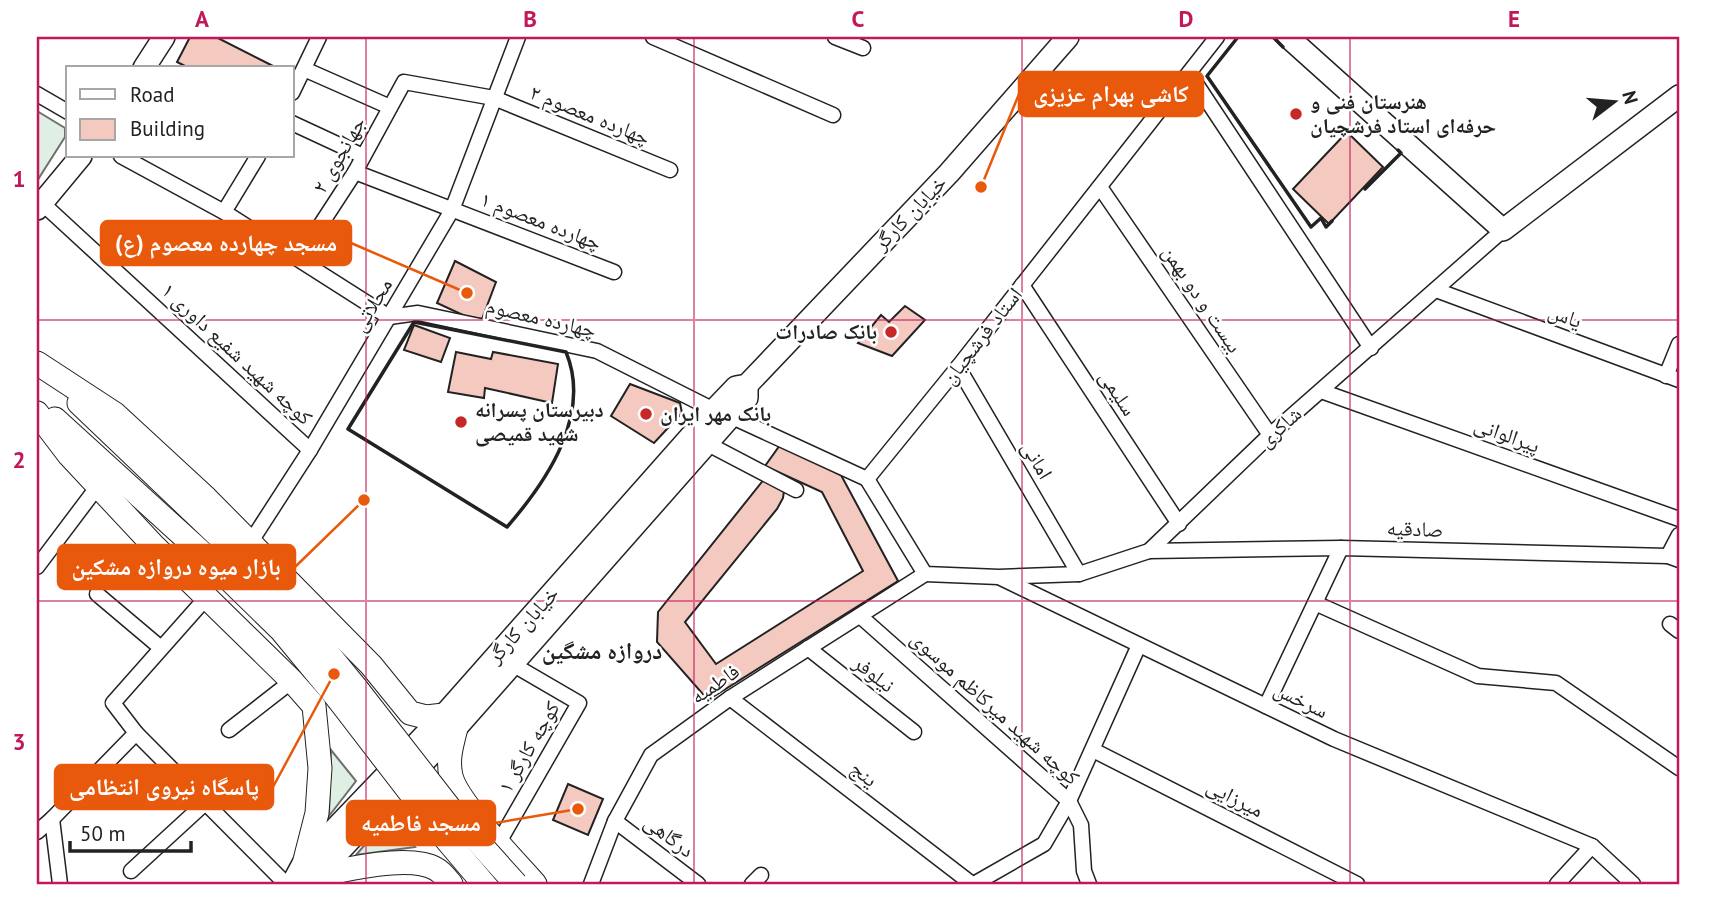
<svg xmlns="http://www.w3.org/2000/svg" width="1716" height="921" viewBox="0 0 1716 921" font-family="'PT Sans','Noto Naskh Arabic',sans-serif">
	<rect width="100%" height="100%" fill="#fff"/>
	<g fill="#e0efe3" stroke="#6f6f6f" stroke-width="2">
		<path d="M 37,111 L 65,128 L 65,137 L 37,181 Z"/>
		<path d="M 331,750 L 356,781 L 329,816 Z"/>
		<path d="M 389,817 L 415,847 L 356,855 Z"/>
	</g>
	<g fill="#f3c9c0" stroke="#222" stroke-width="2">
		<path d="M 190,37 L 216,37 L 277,68 L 189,68 L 177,62 Z"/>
		<path d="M 1347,132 L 1383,167 L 1329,224 L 1293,189 Z"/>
		<path d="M 455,261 L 496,282 L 482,319 L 465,316 L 437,303 Z"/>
		<path d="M 905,306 L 925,320 L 892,356 L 858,343 L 881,315 L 889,322 Z"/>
		<path d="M 414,325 L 450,338 L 441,362 L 404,350 Z"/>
		<path d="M 456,352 L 491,359 L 493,352 L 558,364 L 552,403 L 485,388 L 484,398 L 448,392 Z"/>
		<path d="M 630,384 L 680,403 L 682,413 L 654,443 L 611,416 Z"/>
		<path d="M 780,445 L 841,475 L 898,581 L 708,700 L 657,642 L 658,612 L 765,478 L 784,491 L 783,498 L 777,509 L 685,622 L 716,664 L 863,571 L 822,492 L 765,466 Z"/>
		<path d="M 568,784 L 603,799 L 588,835 L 553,820 Z"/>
	</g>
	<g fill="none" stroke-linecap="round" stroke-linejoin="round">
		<defs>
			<g id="street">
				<path d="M 653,37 L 833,115"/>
				<path d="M 835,37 L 863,48"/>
				<path d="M 304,69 L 390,107"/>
				<path d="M 1189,73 L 1371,348"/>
				<path d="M 292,93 L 319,37"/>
				<path d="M 37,94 L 68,112"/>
				<path d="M 292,123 L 363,156"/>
				<path d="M 121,156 L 224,212 L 389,317 L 418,313 L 597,351 L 714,410"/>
				<path d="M 355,172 L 614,272"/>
				<path d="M 1100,187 L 1270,435"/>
				<path d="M 42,203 L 310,450"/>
				<path d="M 224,212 L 258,156"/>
				<path d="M 299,258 L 355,172 L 404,82 L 494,98 L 670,170"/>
				<path d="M 1022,285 L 1179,524"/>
				<path d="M 1436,290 L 1679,380"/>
				<path d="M 958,367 L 1079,574"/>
				<path d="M 1666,376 L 1679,344"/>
				<path d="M 1321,391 L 1679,519"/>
				<path d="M 730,416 L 867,479"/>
				<path d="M 706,443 L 796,490"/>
				<path d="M 867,479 L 925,574 L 999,577 L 1079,574 L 1149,551 L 1270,435 L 1503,230"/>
				<path d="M 867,479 L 958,367 L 1217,37"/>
				<path d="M 250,543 L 310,450 L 452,210 L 518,37"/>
				<path d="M 1149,551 L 1341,548 L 1668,556 L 1679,560"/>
				<path d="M 1668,556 L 1679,535"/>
				<path d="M 37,567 L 98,486"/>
				<path d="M 1001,578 L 1334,739 L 1592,846 L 1633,884"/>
				<path d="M 97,594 L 161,648"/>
				<path d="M 1315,603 L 1478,676 L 1556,683 L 1679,768"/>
				<path d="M 860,616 L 1069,801 L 1081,825 L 1084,871 L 1089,884"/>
				<path d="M 1670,624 L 1679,631"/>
				<path d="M 808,648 L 914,732"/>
				<path d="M 730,698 L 972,884"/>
				<path d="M 1266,706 L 1341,548"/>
				<path d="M 229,730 L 292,681"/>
				<path d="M 136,733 L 113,703 L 206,598"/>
				<path d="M 1093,750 L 1357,884"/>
				<path d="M 52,819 L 60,884"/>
				<path d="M 615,821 L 698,884"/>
				<path d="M 37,832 L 52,819 L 136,733 L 286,884"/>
				<path d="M 499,842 L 579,703 L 512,664"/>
				<path d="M 131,871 L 204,804"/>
				<path d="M 591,884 L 615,821 L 651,755 L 730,698 L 925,574"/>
				<path d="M 752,884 L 761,875"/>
				<path d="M 974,884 L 1044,844 L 1069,801 L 1139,645"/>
				<path d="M 1557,884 L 1592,846"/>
			</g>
			<g id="secondary">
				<path d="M 1288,37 L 1503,230 L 1679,96"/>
				<path d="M 144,68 L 164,37"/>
				<path d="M 37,209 L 81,156"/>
				<path d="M 312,880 L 456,728 L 747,398 L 747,385"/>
				<path d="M 292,884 L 305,860 L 444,715 L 714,410 L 736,387 L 747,385 L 949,173 L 1068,37"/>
			</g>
			<g id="primary">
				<path d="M 37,363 L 115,414 L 206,498 L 371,665 L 410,713 L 426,717 L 444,715"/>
				<path d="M 79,403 L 231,548 L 300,619 L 357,689"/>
				<path d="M 37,413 L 69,455 L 154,546 L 292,681 L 314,706 L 320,768 L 317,813 L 305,860"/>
				<path d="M 55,419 L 200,551 L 281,630 L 338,699"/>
				<path d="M 456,728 C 452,744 447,759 451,776 C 457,802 516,862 535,884"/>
				<path d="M 318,876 C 345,869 411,854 436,869 C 442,872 447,879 451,884"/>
			</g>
		</defs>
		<use href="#street" stroke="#222" stroke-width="17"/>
		<use href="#secondary" stroke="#222" stroke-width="24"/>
		<use href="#primary" stroke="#222" stroke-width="25"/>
		<path stroke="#646464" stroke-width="2.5" stroke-dasharray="5 3.5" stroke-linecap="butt" d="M 37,652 L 38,653"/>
		<use href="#street" stroke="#fff" stroke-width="14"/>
		<use href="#secondary" stroke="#fff" stroke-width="21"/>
		<use href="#primary" stroke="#fff" stroke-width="23"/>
		<defs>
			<g id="primary-bridge">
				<path d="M 357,689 L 463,825 L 516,884"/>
				<path d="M 338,699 L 445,838 L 484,884"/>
			</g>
		</defs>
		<use href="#primary-bridge" stroke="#222" stroke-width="25" stroke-linecap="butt"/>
		<use href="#primary-bridge" stroke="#fff" stroke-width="23"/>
		<g stroke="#222" stroke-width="3.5">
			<path d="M 1238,37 L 1207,76 L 1311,227 L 1321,218 L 1326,227 L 1332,221"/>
			<path d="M 1273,37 L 1283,47"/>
			<path d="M 1365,189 L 1401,153 L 1398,150"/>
			<path d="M 414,322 L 566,352 C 592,415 547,481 507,527 L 348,429 Z"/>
		</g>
	</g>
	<path fill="none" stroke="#c2185b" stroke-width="2" stroke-opacity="0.55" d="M 366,37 L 366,884M 694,37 L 694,884M 1022,37 L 1022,884M 1350,37 L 1350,884M 37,320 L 1679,320M 37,601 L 1679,601"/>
	<g fill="#c62828" stroke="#fff" stroke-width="2.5">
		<circle cx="1296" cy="114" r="7"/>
		<circle cx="891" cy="332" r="7"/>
		<circle cx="646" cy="414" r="7"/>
		<circle cx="461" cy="422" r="7"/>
	</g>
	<g text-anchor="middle" stroke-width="5" stroke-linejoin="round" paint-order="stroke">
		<g font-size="21" font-weight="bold" fill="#222" stroke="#fff" text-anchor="start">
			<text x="1310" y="109">هنرستان فنی و<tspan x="1310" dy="24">حرفه‌ای استاد فرشچیان</tspan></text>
			<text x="877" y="339" text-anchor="end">بانک صادرات</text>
			<text x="475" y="417">دبیرستان پسرانه<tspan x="475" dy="24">شهید قمیصی</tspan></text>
			<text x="660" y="421">بانک مهر ایران</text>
		</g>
		<g font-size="21" fill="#222" stroke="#fff">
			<text transform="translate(590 115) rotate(22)" y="7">چهارده معصوم ۲</text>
			<text transform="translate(339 155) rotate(-60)" y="7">جهانجوی ۲</text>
			<text transform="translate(910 213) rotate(-46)" y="7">خیابان کارگر</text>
			<text transform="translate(541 221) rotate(21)" y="7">چهارده معصوم ۱</text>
			<text transform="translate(1202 299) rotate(56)" y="7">بیست و دو بهمن</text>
			<text transform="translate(372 305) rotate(-59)" y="7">محلاتی</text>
			<text transform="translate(1565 316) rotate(20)" y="7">یاس</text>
			<text transform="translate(541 318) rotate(13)" y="7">چهارده معصوم</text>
			<text transform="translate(982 336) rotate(-52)" y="7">استاد فرشچیان</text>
			<text transform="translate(237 354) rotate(43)" y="7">کوچه شهید شفیع داوری ۱</text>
			<text transform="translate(1118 393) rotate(57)" y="7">سلیمی</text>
			<text transform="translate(1280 427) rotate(-42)" y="7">شاکری</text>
			<text transform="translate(1507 435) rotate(20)" y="7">پیرالوانی</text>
			<text transform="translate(1037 460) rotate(60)" y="7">امانی</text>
			<text transform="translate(1415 529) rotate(2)" y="7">صادقیه</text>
			<text transform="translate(523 625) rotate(-48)" y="7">خیابان کارگر</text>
			<text transform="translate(874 674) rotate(38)" y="7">نیلوفر</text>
			<text transform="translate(715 684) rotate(-34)" y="7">فاطمیه</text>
			<text transform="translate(1301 700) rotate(26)" y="7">سرخس</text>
			<text transform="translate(995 708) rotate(42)" y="7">کوچه شهید میرکاظم موسوی</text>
			<text transform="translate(529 747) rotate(-60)" y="7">کوچه کارگر ۱</text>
			<text transform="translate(864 774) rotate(38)" y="7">ینج</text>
			<text transform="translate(1235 798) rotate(27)" y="7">میرزایی</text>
			<text transform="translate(669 836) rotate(37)" y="7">درگاهی</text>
		</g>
		<g font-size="23" font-weight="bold" fill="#222" stroke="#fff">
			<text x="602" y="659">دروازه مشگین</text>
		</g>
	</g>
	<path fill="none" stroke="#e8590c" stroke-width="2.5" d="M981 187L1019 94M467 293L351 243M364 500L295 567M334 674L273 787M578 809L495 823"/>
	<g fill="#e8590c" stroke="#fff" stroke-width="2.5">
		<circle cx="981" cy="187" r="7"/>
		<circle cx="467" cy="293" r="7"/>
		<circle cx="364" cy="500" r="7"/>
		<circle cx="334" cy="674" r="7"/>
		<circle cx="578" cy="809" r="7"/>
	</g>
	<g fill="#e8590c" stroke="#e8590c" stroke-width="2.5">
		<rect x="1019" y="72" width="184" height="44" rx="7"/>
		<rect x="101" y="221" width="250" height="44" rx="7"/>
		<rect x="58" y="545" width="237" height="44" rx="7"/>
		<rect x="55" y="765" width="218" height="44" rx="7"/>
		<rect x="347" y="801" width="148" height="44" rx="7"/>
	</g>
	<g font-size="23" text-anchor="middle" font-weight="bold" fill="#fff">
		<text x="1111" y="102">کاشی بهرام عزیزی</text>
		<text x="226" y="251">مسجد چهارده معصوم (ع)</text>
		<text x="176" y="575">بازار میوه دروازه مشکین</text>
		<text x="164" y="795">پاسگاه نیروی انتظامی</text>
		<text x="421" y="831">مسجد فاطمیه</text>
	</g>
	<rect width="1716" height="921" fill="none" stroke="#ffffff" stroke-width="77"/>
	<rect x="66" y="66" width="228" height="91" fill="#ffffff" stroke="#a7a7a7" stroke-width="2"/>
	<rect x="80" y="89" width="35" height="10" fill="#ffffff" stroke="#a7a7a7" stroke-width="2"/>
	<text x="130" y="102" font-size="21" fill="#222222">Road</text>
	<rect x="80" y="119" width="35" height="21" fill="#f3c9c0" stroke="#a7a7a7" stroke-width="2"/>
	<text x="130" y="136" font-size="21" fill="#222222">Building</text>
	<g transform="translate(1614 102) rotate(74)" stroke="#ffffff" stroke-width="5" paint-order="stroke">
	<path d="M0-5L12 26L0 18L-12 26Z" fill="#222222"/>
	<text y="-10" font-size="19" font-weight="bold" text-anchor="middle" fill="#222222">N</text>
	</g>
	<path d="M70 841v10h121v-10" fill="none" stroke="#222222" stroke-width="3.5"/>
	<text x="80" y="841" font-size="21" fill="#222222" stroke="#ffffff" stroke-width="5" paint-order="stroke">50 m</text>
	<rect x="38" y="38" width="1640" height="845" fill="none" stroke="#c2185b" stroke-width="2.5"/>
	<g font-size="23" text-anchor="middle" font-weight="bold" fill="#c2185b">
		<text x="202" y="27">A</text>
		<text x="530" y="27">B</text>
		<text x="858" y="27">C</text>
		<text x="1186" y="27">D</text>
		<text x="1514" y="27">E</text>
		<text x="19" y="187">1</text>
		<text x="19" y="468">2</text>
		<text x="19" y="750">3</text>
	</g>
</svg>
